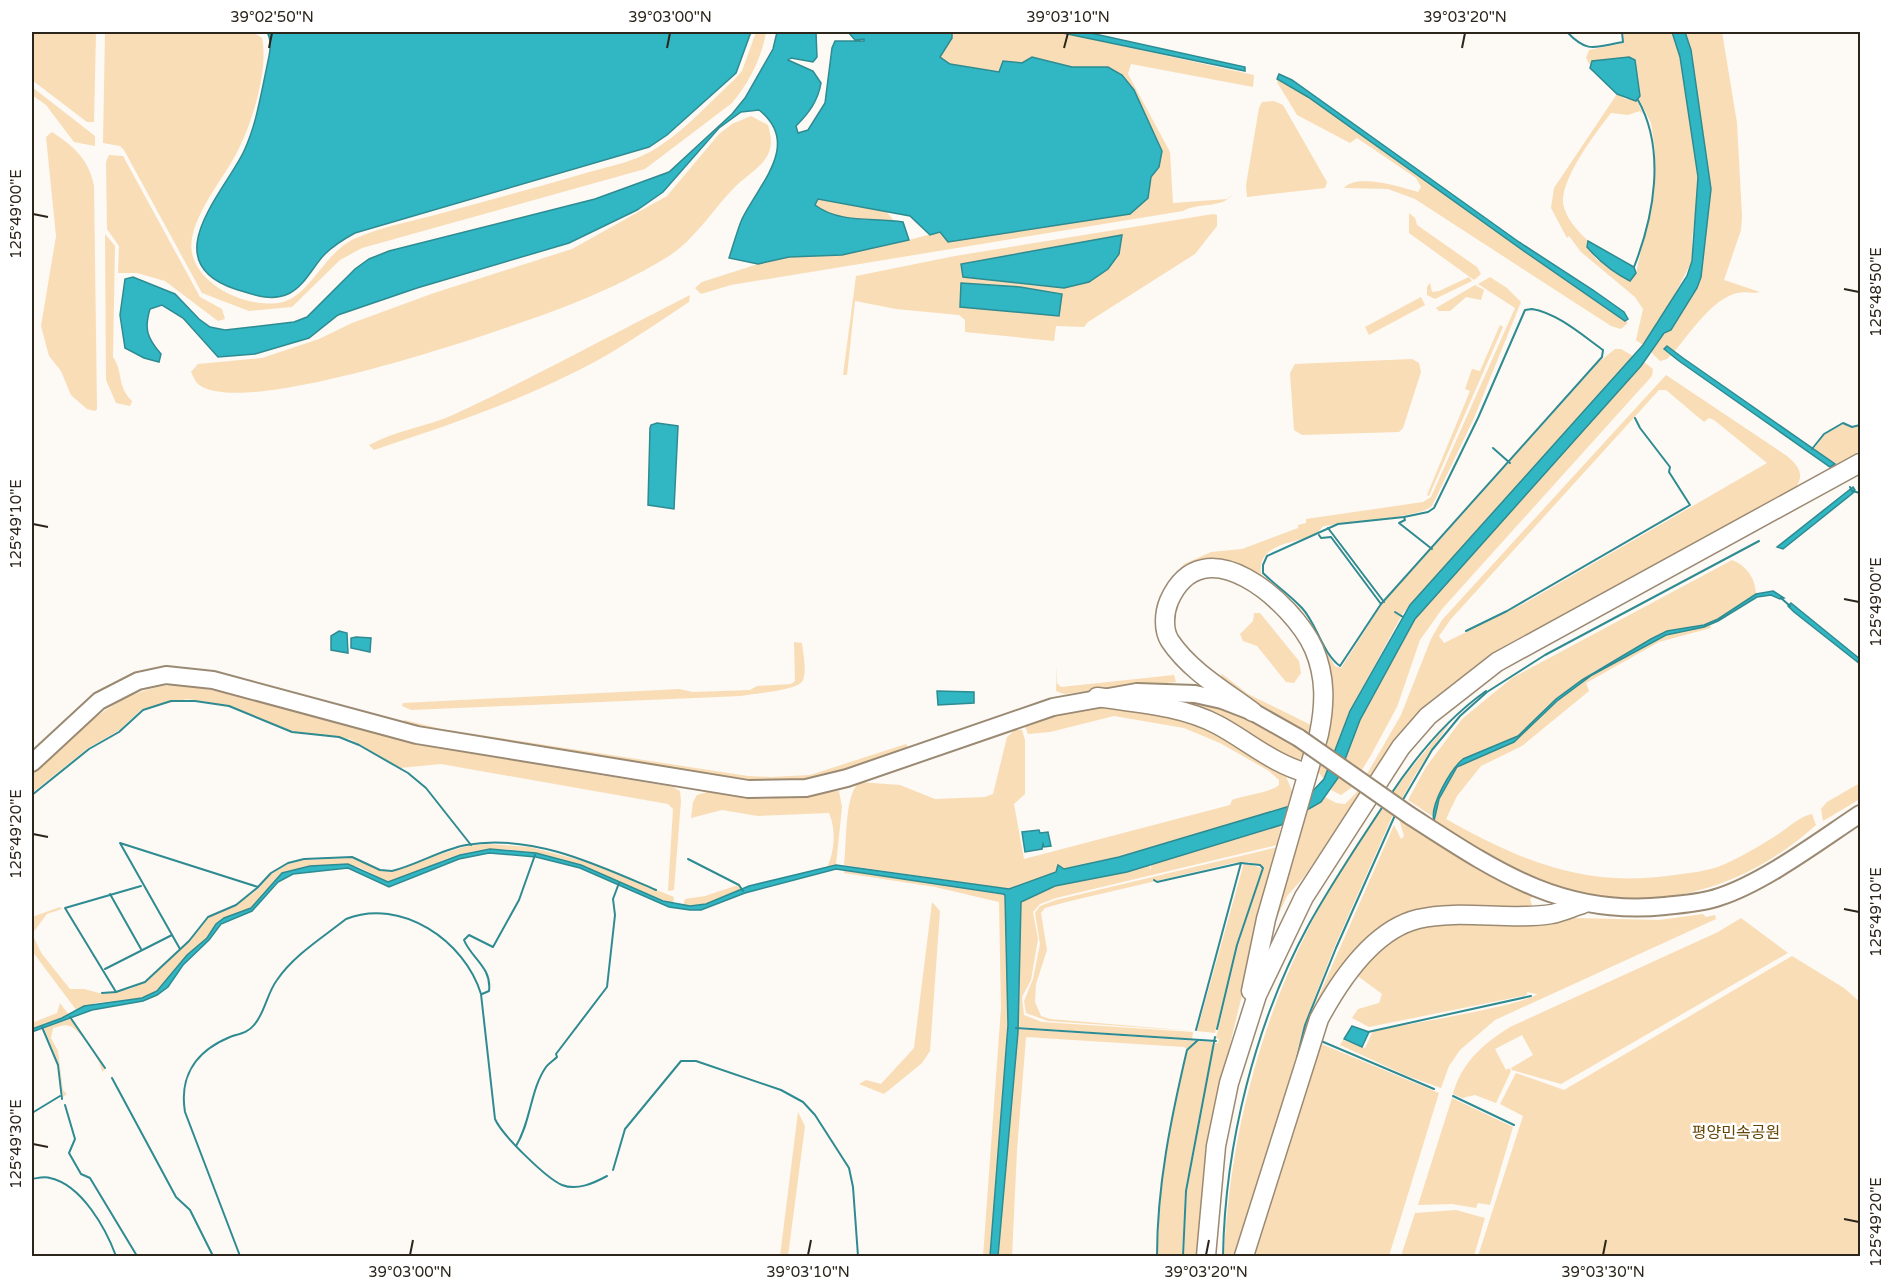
<svg xmlns="http://www.w3.org/2000/svg" width="1892" height="1288" viewBox="0 0 1892 1288" font-family="'Varela Round','Noto Sans KR',sans-serif">
	<rect width="100%" height="100%" fill="#fdf9f4"/>
	<g fill="#f9ddb6" fill-rule="evenodd">
		<path d="M 32,32 L 96,32 L 94,122 L 87,122 L 32,80 Z"/>
		<path d="M 105,32 L 253,32 L 262,38 C 269,71 251,127 235,156 C 221,182 183,227 193,257 C 203,288 247,307 278,303 C 310,299 323,252 356,238 C 381,227 409,222 435,215 C 483,202 531,189 579,175 C 601,168 627,164 648,153 C 680,136 707,105 734,80 L 742,71 L 756,32 L 766,32 C 762,57 749,83 732,103 L 645,169 L 362,248 L 340,260 L 292,307 L 249,311 L 202,293 L 124,150 L 120,146 L 103,143 Z"/>
		<path d="M 952,32 L 1058,32 L 1254,75 L 1253,87 L 1131,64 L 1128,74 L 1170,152 L 1173,203 L 1227,199 L 1232,195 C 1221,209 1198,202 1183,211 L 731,285 L 701,294 L 695,288 L 702,282 L 758,264 L 789,257 L 842,255 L 901,242 L 1151,177 L 1159,167 L 1158,142 L 1151,131 L 1146,116 L 1108,67 L 1072,67 L 1032,57 L 1022,63 L 1003,61 L 999,72 L 950,64 L 940,57 L 952,38 Z"/>
		<path d="M 1623,32 L 1672,32 L 1680,57 L 1698,177 L 1697,198 L 1692,239 L 1692,261 L 1665,313 L 1656,322 L 1657,325 L 1643,345 L 1636,340 L 1643,309 L 1635,297 L 1581,252 L 1569,236 L 1567,238 L 1551,208 L 1554,188 L 1617,94 L 1625,99 L 1637,100 L 1643,114 L 1640,111 L 1628,115 L 1611,113 C 1596,132 1561,178 1563,203 C 1565,218 1578,231 1588,241 L 1587,247 L 1597,260 L 1636,273 L 1654,192 L 1655,150 L 1651,123 L 1639,99 L 1635,60 L 1592,61 L 1590,65 L 1586,58 L 1589,50 L 1624,43 Z"/>
		<path d="M 1685,32 L 1722,32 L 1737,123 L 1742,216 L 1741,230 L 1724,280 L 1760,292 C 1755,294 1745,291 1737,293 C 1711,300 1691,332 1674,352 L 1666,347 L 1664,350 L 1671,355 L 1667,359 L 1660,361 L 1651,352 L 1664,333 L 1671,330 L 1697,288 L 1701,277 L 1711,190 L 1691,51 Z"/>
		<path d="M 1277,79 L 1291,84 L 1628,323 L 1621,329 L 1611,326 L 1415,199 L 1388,189 L 1344,188 C 1357,173 1401,187 1418,192 L 1421,187 L 1416,178 L 1357,138 L 1350,143 L 1297,115 L 1277,82 Z"/>
		<path d="M 32,87 L 95,136 L 95,146 L 74,142 L 46,105 L 32,95 Z"/>
		<path d="M 1274,101 L 1283,105 L 1327,182 L 1325,188 L 1247,197 L 1246,185 L 1259,108 L 1262,102 Z"/>
		<path d="M 751,116 L 768,125 C 780,162 752,168 732,190 C 712,211 694,240 669,256 C 635,277 596,295 559,309 C 503,330 242,421 198,384 C 195,381 193,376 191,372 L 198,364 L 262,358 L 319,339 L 352,323 L 434,293 L 572,249 L 667,196 L 719,134 L 732,124 Z"/>
		<path d="M 52,132 C 73,146 89,159 94,186 L 97,409 L 95,411 L 87,409 L 71,395 L 61,371 L 49,356 L 41,326 L 56,236 L 46,137 Z"/>
		<path d="M 109,155 L 123,156 L 200,297 L 222,309 L 225,319 L 218,321 L 165,281 L 137,273 L 118,273 L 119,246 L 107,229 L 106,162 Z"/>
		<path d="M 818,199 L 886,211 L 894,221 C 867,220 837,221 815,205 Z"/>
		<path d="M 1409,213 L 1415,218 L 1417,225 L 1477,267 L 1481,274 L 1474,280 L 1409,233 Z"/>
		<path d="M 1213,214 L 1217,215 L 1217,226 L 1195,254 L 1088,322 L 1084,327 L 1056,326 L 1054,341 L 965,332 L 965,320 L 959,315 L 896,309 L 855,301 L 847,375 L 843,375 L 856,276 L 955,256 ZM 1121,235 L 1119,254 L 1108,269 L 1089,282 L 1064,288 L 963,277 L 961,265 Z"/>
		<path d="M 105,234 L 115,246 L 113,357 C 124,373 116,385 132,401 L 130,406 L 116,403 L 106,380 Z"/>
		<path d="M 1469,277 L 1472,281 L 1435,299 L 1427,295 L 1427,287 L 1430,283 L 1432,292 L 1439,291 Z"/>
		<path d="M 1490,277 L 1507,288 L 1521,302 L 1474,418 L 1432,506 C 1419,518 1345,523 1324,526 C 1319,529 1319,533 1314,535 C 1293,544 1257,543 1261,574 L 1300,608 L 1335,666 L 1341,668 L 1382,604 L 1600,361 L 1615,349 L 1621,349 L 1633,356 L 1403,613 L 1350,711 L 1324,780 L 1316,768 L 1328,692 L 1280,598 L 1200,568 L 1159,626 L 1156,622 L 1161,594 L 1184,564 L 1211,552 L 1242,549 L 1298,528 L 1298,525 L 1306,523 L 1306,519 L 1423,502 L 1431,497 L 1515,308 L 1478,284 Z"/>
		<path d="M 1475,285 L 1484,290 L 1481,300 L 1466,297 L 1450,311 L 1439,311 L 1436,308 Z"/>
		<path d="M 690,295 L 689,302 C 660,321 630,342 600,359 C 529,398 450,425 374,450 L 369,445 C 396,430 427,427 455,414 C 535,377 611,335 690,295 Z"/>
		<path d="M 1421,297 L 1425,305 L 1369,335 L 1365,327 Z"/>
		<path d="M 1500,325 L 1503,327 L 1429,496 L 1427,495 L 1470,391 L 1465,389 L 1472,369 L 1480,371 Z"/>
		<path d="M 1412,359 L 1419,363 L 1421,372 L 1403,428 L 1399,432 L 1302,435 L 1294,430 L 1290,373 L 1295,364 Z"/>
		<path d="M 1644,362 L 1653,369 L 1652,376 L 1442,609 L 1420,640 L 1397,707 L 1371,755 L 1351,788 L 1341,795 L 1331,790 L 1360,720 L 1414,619 Z"/>
		<path d="M 1666,375 L 1787,456 C 1801,468 1805,476 1793,492 L 1499,649 L 1430,701 L 1409,722 L 1382,760 L 1304,877 L 1287,896 L 1273,926 L 1301,816 L 1325,797 L 1336,803 L 1345,804 L 1356,793 L 1401,715 L 1431,639 L 1442,620 ZM 1659,390 L 1666,390 L 1704,422 L 1709,418 L 1714,420 L 1767,463 L 1525,603 L 1444,643 L 1439,636 L 1451,619 Z"/>
		<path d="M 1844,424 L 1852,428 L 1860,426 L 1860,451 L 1836,464 L 1814,449 L 1824,435 Z"/>
		<path d="M 1732,560 C 1747,566 1755,578 1756,594 L 1718,619 L 1703,625 L 1667,631 L 1593,672 L 1556,699 L 1518,736 L 1456,765 L 1437,799 L 1432,816 L 1408,800 L 1426,767 L 1462,719 L 1512,678 Z"/>
		<path d="M 1254,613 L 1260,613 L 1299,661 L 1301,673 L 1294,683 L 1286,682 L 1257,646 L 1243,641 L 1240,634 L 1253,621 Z"/>
		<path d="M 1710,625 L 1711,628 L 1659,642 L 1586,683 L 1589,691 L 1522,746 L 1481,766 L 1457,796 L 1446,819 C 1519,860 1582,887 1667,876 C 1686,873 1708,872 1725,864 C 1743,856 1761,845 1777,835 C 1788,828 1800,816 1812,814 L 1816,825 C 1718,913 1597,922 1484,853 C 1468,843 1448,834 1435,821 C 1437,801 1447,775 1464,763 L 1519,738 L 1557,701 L 1592,675 L 1653,641 L 1666,635 Z"/>
		<path d="M 794,642 L 802,643 C 803,653 807,670 803,680 C 799,691 753,693 741,696 L 411,710 L 402,706 L 403,703 L 679,689 L 693,692 L 750,690 L 757,686 L 791,684 L 795,681 Z"/>
		<path d="M 1057,665 L 1057,683 L 1061,687 L 1174,675 L 1176,682 L 1064,694 L 1056,691 Z"/>
		<path d="M 1222,674 L 1248,694 L 1311,725 L 1310,733 L 1304,730 L 1301,732 L 1220,679 Z"/>
		<path d="M 182,684 L 225,693 L 414,744 L 673,787 L 680,791 L 681,801 L 674,890 L 668,891 L 673,809 L 668,804 L 441,764 L 400,768 L 350,739 L 292,732 L 229,706 L 187,699 L 142,709 L 118,731 L 88,748 L 32,793 L 32,775 C 79,732 115,687 182,684 Z"/>
		<path d="M 1168,698 C 1216,705 1269,719 1305,755 L 1296,762 Z"/>
		<path d="M 1113,703 L 1210,727 L 1285,774 L 1294,796 L 1290,806 L 1119,857 L 1064,869 L 1009,889 L 844,865 C 847,843 844,797 859,782 L 900,785 L 935,799 L 985,797 L 993,794 L 1007,737 L 1016,729 L 1022,730 L 1025,740 L 1025,794 L 1014,804 L 1024,859 L 1230,805 L 1232,800 C 1245,795 1270,793 1279,785 L 1279,780 L 1269,771 L 1220,743 L 1184,728 L 1114,716 L 1050,732 L 1028,734 L 1024,724 L 1055,713 Z"/>
		<path d="M 404,720 L 442,729 L 748,776 L 771,777 L 810,775 L 906,744 L 908,747 L 863,766 L 809,780 L 749,781 L 403,725 Z"/>
		<path d="M 1451,721 L 1415,775 L 1392,817 L 1334,948 L 1304,1025 L 1291,1078 L 1237,1256 L 1224,1256 C 1234,1051 1314,874 1451,721 Z"/>
		<path d="M 1860,783 L 1860,799 L 1823,821 L 1821,809 L 1827,802 Z"/>
		<path d="M 839,791 L 842,807 L 836,865 L 827,867 C 835,852 836,828 829,813 L 758,816 L 722,810 L 691,818 L 693,802 L 697,795 L 707,792 L 764,799 Z"/>
		<path d="M 1399,819 L 1476,868 L 1527,892 L 1533,896 L 1530,899 L 1533,908 L 1385,926 L 1294,1077 L 1306,1025 L 1394,825 L 1401,839 L 1404,836 Z"/>
		<path d="M 1281,825 L 1277,845 L 1056,898 L 1040,904 L 1033,912 L 1038,939 L 1031,980 L 1022,997 L 1024,1015 L 1042,1022 L 1193,1032 L 1192,1039 L 1018,1027 L 1019,912 L 1022,899 L 1055,886 L 1149,865 L 1151,870 L 1151,864 Z"/>
		<path d="M 488,844 L 530,847 L 588,862 L 674,897 L 673,904 C 607,881 543,838 470,852 C 442,857 416,875 388,882 L 359,867 L 343,864 L 310,866 L 276,879 L 251,908 L 224,918 L 216,924 L 207,938 L 187,955 L 157,991 L 142,998 L 95,1003 L 77,1011 L 32,951 L 32,917 L 60,907 L 62,909 L 47,914 L 32,934 L 42,954 L 70,989 L 84,989 L 103,994 L 130,989 L 145,982 L 190,941 L 209,917 L 236,905 L 258,889 L 271,874 L 288,864 L 304,860 L 352,858 L 380,870 L 392,872 L 444,853 L 467,846 Z"/>
		<path d="M 1278,847 C 1248,983 1203,1117 1199,1256 L 1184,1256 L 1187,1191 L 1215,1043 L 1218,1043 L 1219,1039 L 1216,1038 L 1238,946 L 1264,867 L 1249,862 L 1233,863 L 1066,902 L 1045,908 L 1041,913 L 1047,950 L 1036,984 L 1035,1002 L 1041,1016 L 1050,1019 L 1193,1031 L 1048,1021 L 1026,1013 L 1024,1001 L 1033,979 L 1040,944 L 1035,913 L 1040,906 L 1056,900 Z"/>
		<path d="M 1244,863 L 1262,868 L 1237,945 L 1215,1033 L 1197,1031 Z"/>
		<path d="M 844,869 L 1005,895 L 1008,1025 L 990,1256 L 983,1256 L 1001,1008 L 999,902 L 935,887 L 844,873 Z"/>
		<path d="M 738,885 L 741,889 L 706,904 L 683,906 L 685,899 L 705,896 Z"/>
		<path d="M 932,902 L 940,911 L 930,1051 L 922,1063 L 884,1094 L 859,1084 L 866,1080 L 881,1084 L 914,1048 Z"/>
		<path d="M 1703,914 L 1706,917 L 1715,915 L 1716,919 L 1495,1020 L 1460,1050 L 1449,1066 L 1441,1088 L 1405,1075 L 1340,1045 L 1343,1040 L 1365,1048 L 1373,1031 C 1397,1026 1527,1005 1537,994 L 1527,992 L 1527,995 L 1369,1027 L 1352,1018 L 1358,1009 L 1379,1003 L 1382,994 L 1355,974 L 1381,947 L 1393,938 L 1430,925 L 1539,924 L 1574,918 L 1659,920 Z"/>
		<path d="M 1741,918 L 1788,953 L 1561,1084 L 1512,1070 L 1511,1068 L 1533,1055 L 1522,1035 L 1495,1049 L 1506,1070 L 1509,1068 L 1511,1071 L 1496,1103 L 1475,1095 L 1462,1098 L 1453,1094 C 1461,1063 1483,1044 1510,1027 L 1718,932 Z"/>
		<path d="M 1792,956 L 1844,988 L 1860,1002 L 1860,1256 L 1478,1256 L 1523,1116 L 1500,1104 L 1516,1073 L 1564,1090 Z"/>
		<path d="M 60,1003 L 69,1015 L 32,1029 L 32,1023 L 57,1013 Z"/>
		<path d="M 71,1019 L 105,1069 L 102,1072 C 102,1061 82,1033 72,1027 C 66,1023 59,1027 53,1028 L 51,1038 L 58,1051 L 63,1090 L 67,1094 L 63,1097 L 59,1065 L 44,1028 Z"/>
		<path d="M 1018,1029 L 1197,1041 L 1187,1049 L 1184,1047 L 1026,1037 L 1017,1150 L 1012,1256 L 998,1256 Z"/>
		<path d="M 1198,1041 L 1212,1042 L 1214,1051 L 1185,1191 L 1182,1256 L 1158,1256 C 1158,1186 1171,1118 1188,1050 Z"/>
		<path d="M 1319,1043 L 1439,1093 L 1389,1256 L 1250,1256 Z"/>
		<path d="M 1452,1098 L 1513,1127 L 1490,1205 L 1478,1203 L 1476,1208 L 1452,1204 L 1418,1205 Z"/>
		<path d="M 798,1112 L 805,1126 L 788,1256 L 780,1256 Z"/>
		<path d="M 1456,1210 L 1485,1218 L 1474,1256 L 1401,1256 L 1415,1213 Z"/>
	</g>
	<g fill="#30b7c3" stroke="#2e8b91" stroke-width="1.5">
		<path d="M 267,32 L 751,32 L 736,73 L 667,135 L 649,147 L 355,233 C 344,239 334,245 325,254 C 313,266 305,286 288,294 C 270,302 252,294 235,289 C 154,262 224,193 244,151 C 256,125 260,99 266,71 C 268,58 274,44 267,32 Z"/>
		<path d="M 777,32 L 816,32 L 817,57 L 813,62 L 791,58 L 788,60 L 813,71 L 821,83 C 818,101 809,113 796,126 L 798,133 L 808,130 L 825,103 L 832,48 L 835,41 L 864,41 L 864,39 L 855,40 L 848,32 L 952,32 L 952,38 L 940,57 L 950,64 L 999,72 L 1003,61 L 1022,63 L 1032,57 L 1072,67 L 1108,67 L 1122,75 L 1134,90 L 1162,151 L 1159,167 L 1151,177 L 1148,198 L 1130,214 L 948,242 L 940,232 L 930,235 L 910,216 L 818,199 L 815,205 C 840,224 874,217 903,222 L 909,240 L 842,255 L 789,257 L 758,264 L 729,258 C 733,246 737,231 742,219 C 759,184 802,144 759,110 L 741,112 L 719,128 L 663,192 L 637,210 L 569,243 L 417,288 L 338,315 L 309,338 L 255,354 L 218,357 L 183,318 L 162,305 L 150,309 C 144,329 147,338 161,354 L 159,362 L 144,358 L 125,348 L 120,315 L 125,279 L 133,277 L 175,294 L 199,319 L 210,327 L 225,330 L 294,322 L 307,317 L 355,269 L 369,259 L 389,251 L 595,199 L 669,172 L 732,114 L 745,98 L 773,49 Z"/>
		<path d="M 1058,32 L 1086,32 L 1245,67 L 1245,71 Z"/>
		<path d="M 1672,32 L 1685,32 L 1691,50 L 1711,189 L 1701,277 L 1697,288 L 1671,330 L 1664,333 L 1641,366 L 1415,619 L 1360,720 L 1338,778 L 1321,802 L 1281,825 L 1127,872 L 1055,886 L 1021,902 L 1018,1032 L 998,1256 L 990,1256 L 1008,1025 L 1005,895 L 1003,894 L 836,869 L 745,893 L 701,910 L 690,910 L 669,907 L 580,868 L 536,857 L 489,853 L 459,859 L 389,887 L 348,868 L 293,874 L 278,882 L 252,911 L 221,924 L 209,940 L 183,965 L 168,987 L 157,995 L 143,1001 L 92,1010 L 32,1032 L 32,1029 L 62,1018 L 84,1006 L 142,998 L 157,991 L 187,955 L 207,938 L 216,924 L 224,918 L 251,908 L 282,873 L 310,866 L 348,864 L 388,882 L 460,855 L 490,849 L 536,853 L 581,865 L 663,901 L 690,906 L 706,904 L 749,886 L 836,865 L 1009,889 L 1056,872 L 1058,865 L 1064,869 L 1119,857 L 1290,806 L 1309,795 L 1324,779 L 1350,711 L 1410,605 L 1643,345 L 1687,276 L 1692,261 L 1698,177 L 1680,57 Z"/>
		<path d="M 1629,57 L 1635,60 L 1640,96 L 1636,101 L 1617,94 L 1590,68 L 1592,61 Z"/>
		<path d="M 1279,74 L 1292,80 L 1519,242 L 1593,290 L 1624,312 L 1628,319 L 1625,321 L 1528,254 L 1308,97 L 1277,79 Z"/>
		<path d="M 1122,235 L 1119,254 L 1108,269 L 1089,282 L 1064,288 L 963,277 L 961,264 Z"/>
		<path d="M 1588,241 L 1634,267 L 1636,273 L 1630,281 C 1612,272 1600,262 1587,247 Z"/>
		<path d="M 961,283 L 1020,287 L 1062,294 L 1059,316 L 960,307 Z"/>
		<path d="M 1667,346 L 1683,358 L 1835,464 L 1830,467 L 1679,361 L 1664,349 Z"/>
		<path d="M 657,423 L 678,426 L 674,509 L 648,505 L 650,428 L 651,425 Z"/>
		<path d="M 1853,487 L 1855,490 L 1853,493 L 1783,549 L 1777,547 Z"/>
		<path d="M 1773,591 L 1784,598 L 1780,599 L 1771,595 L 1757,597 L 1718,621 L 1704,627 L 1666,635 L 1592,675 L 1557,701 L 1514,742 L 1457,767 L 1439,799 L 1434,821 C 1429,806 1451,769 1463,759 L 1518,736 L 1556,699 L 1582,680 L 1651,639 L 1667,631 L 1704,625 L 1718,619 L 1756,594 Z"/>
		<path d="M 1791,603 L 1860,659 L 1860,664 L 1794,612 L 1788,606 Z"/>
		<path d="M 339,631 L 347,633 L 348,653 L 331,650 L 331,636 Z"/>
		<path d="M 356,637 L 371,638 L 370,652 L 351,648 L 351,638 Z"/>
		<path d="M 937,691 L 974,692 L 974,703 L 938,705 Z"/>
		<path d="M 1039,830 L 1040,833 L 1048,832 L 1051,846 L 1044,847 L 1043,844 L 1042,849 L 1025,852 L 1022,832 Z"/>
		<path d="M 1352,1026 L 1369,1032 L 1362,1047 L 1344,1039 Z"/>
	</g>
	<g fill="none" stroke-linecap="round" stroke-linejoin="round">
		<g stroke="#2e8b91" stroke-width="2">
			<path d="M 1567,32 C 1588,54 1595,47 1623,42 L 1622,32"/>
			<path d="M 1634,267 C 1654,216 1666,150 1638,100"/>
			<path d="M 1532,309 C 1557,313 1582,335 1603,350 L 1602,357 L 1381,604 L 1340,666 C 1322,653 1317,624 1302,608 C 1290,595 1275,585 1263,573 L 1263,565 L 1267,556 L 1338,524 L 1404,517 L 1428,512 L 1434,508 L 1478,418 L 1525,310 Z"/>
			<path d="M 1493,448 L 1510,463"/>
			<path d="M 1812,449 L 1824,434 L 1843,423 L 1852,427 L 1860,425"/>
			<path d="M 1850,487 L 1852,491 L 1860,493"/>
			<path d="M 1404,517 L 1405,520 L 1399,523 L 1432,549"/>
			<path d="M 1328,528 L 1384,602"/>
			<path d="M 1319,535 L 1321,538 L 1331,537 L 1381,604"/>
			<path d="M 1781,598 L 1790,606"/>
			<path d="M 1395,612 L 1403,617"/>
			<path d="M 1466,631 L 1507,611 L 1690,505 L 1669,472 L 1670,467 L 1640,428 L 1635,418"/>
			<path d="M 1391,794 C 1417,755 1448,718 1486,691"/>
			<path d="M 32,795 L 89,749 L 119,732 L 143,710 L 171,701 L 195,701 L 229,706 L 292,732 L 339,737 L 359,745 L 408,773 L 426,788 L 471,845"/>
			<path d="M 1401,803 L 1432,750 L 1460,716 L 1487,692 L 1545,655 L 1759,541"/>
			<path d="M 688,859 L 739,885 L 743,891"/>
			<path d="M 1154,880 L 1157,882 L 1241,863 L 1196,1030"/>
			<path d="M 110,894 L 141,949"/>
			<path d="M 180,949 L 120,843 L 258,887"/>
			<path d="M 105,969 L 172,935"/>
			<path d="M 116,992 L 145,982 L 189,941 L 208,917 L 236,905 L 257,888 L 271,873 L 288,863 L 304,859 L 352,857 L 380,870 L 392,871 C 417,865 440,850 466,845 C 531,833 598,865 656,890"/>
			<path d="M 102,993 L 116,992 L 65,908 L 141,886"/>
			<path d="M 482,994 L 489,991 C 492,967 471,958 464,940 L 469,935 L 493,947 L 519,900 L 535,855"/>
			<path d="M 70,1017 L 105,1068"/>
			<path d="M 42,1027 L 58,1065 L 62,1099"/>
			<path d="M 1016,1028 L 1216,1041"/>
			<path d="M 1217,1029 L 1237,945 L 1263,868 L 1260,865 L 1241,863"/>
			<path d="M 1368,1032 L 1531,996"/>
			<path d="M 1321,1041 L 1434,1089"/>
			<path d="M 1297,1058 L 1305,1025 L 1336,948 L 1396,813"/>
			<path d="M 112,1078 L 176,1197 L 190,1210 L 213,1256"/>
			<path d="M 1453,1096 L 1514,1125"/>
			<path d="M 65,1105 L 75,1139 L 69,1153 L 81,1174 L 90,1178 L 137,1256"/>
			<path d="M 32,1113 L 60,1096"/>
			<path d="M 516,1146 C 531,1122 530,1090 546,1067 C 549,1063 553,1061 557,1057 L 556,1054 L 607,987 L 615,915 L 613,899 L 619,883"/>
			<path d="M 613,1170 L 625,1129 L 681,1061 L 696,1061 L 781,1090 L 803,1102 L 815,1115 L 849,1168 L 853,1187 L 858,1256"/>
			<path d="M 32,1179 C 38,1178 45,1176 50,1178 C 82,1185 106,1229 116,1256"/>
			<path d="M 240,1256 L 185,1112 C 179,1076 196,1051 230,1037 C 238,1034 248,1033 254,1025 C 265,1013 267,993 277,980 C 294,955 322,938 346,919 C 401,897 465,941 481,994 L 495,1119 C 502,1135 546,1178 562,1185 C 577,1191 594,1183 607,1176"/>
			<path d="M 1157,1256 C 1157,1186 1171,1118 1187,1050 L 1198,1040"/>
			<path d="M 1183,1256 L 1186,1191 L 1215,1037"/>
			<path d="M 1223,1256 C 1225,1144 1255,1024 1308,926 C 1331,884 1357,846 1383,806"/>
		</g>
		<defs>
			<g id="major">
				<path d="M 32,763 L 99,701 L 138,681 L 166,675 L 213,680 L 417,735 L 748,789 L 806,788 L 847,778 L 1053,707 L 1137,692 L 1195,694 L 1222,700 L 1253,712 L 1299,738"/>
				<path d="M 1409,815 C 1493,869 1560,917 1665,906 C 1683,904 1702,903 1719,897 C 1765,882 1819,841 1860,814"/>
			</g>
			<g id="highway">
				<path d="M 1097,697 C 1137,703 1182,706 1218,725 C 1248,741 1273,764 1307,773"/>
				<path d="M 1251,991 L 1266,919 L 1319,734 C 1325,705 1326,677 1314,649 C 1293,602 1203,523 1169,601 C 1164,613 1163,630 1170,641 C 1190,671 1225,691 1253,712"/>
				<path d="M 1206,1256 L 1216,1146 L 1229,1083 L 1257,995 L 1304,897 L 1401,747 L 1428,716 L 1497,662 L 1860,463"/>
				<path d="M 1244,1256 L 1319,1019 C 1340,980 1373,930 1418,919 C 1461,909 1508,921 1552,914 C 1562,912 1573,907 1583,904"/>
			</g>
		</defs>
		<use href="#major" stroke="#9b8a73" stroke-width="20"/>
		<use href="#highway" stroke="#9b8a73" stroke-width="21"/>
		<use href="#major" stroke="#fff" stroke-width="16"/>
		<use href="#highway" stroke="#fff" stroke-width="18"/>
		<defs>
			<path id="major-bridge" d="M 1299,738 L 1409,815"/>
		</defs>
		<use href="#major-bridge" stroke="#9b8a73" stroke-width="20" stroke-linecap="butt"/>
		<use href="#major-bridge" stroke="#fff" stroke-width="16"/>
	</g>
	<path fill="none" stroke="#2b251b" stroke-width="2" d="M 269,48 L 272,33M 667,48 L 670,33M 1064,48 L 1068,33M 1462,48 L 1465,33M 33,214 L 48,217M 1844,289 L 1859,292M 33,524 L 48,527M 1844,599 L 1859,602M 33,834 L 48,837M 1844,909 L 1859,912M 33,1144 L 48,1147M 1844,1219 L 1859,1222M 410,1255 L 413,1240M 808,1255 L 811,1240M 1206,1255 L 1209,1240M 1603,1255 L 1606,1240"/>
	<g text-anchor="middle" stroke-width="5" stroke-linejoin="round" paint-order="stroke">
		<g font-size="16" fill="#654404" stroke="#fff">
			<text x="1736" y="1138">평양민속공원</text>
		</g>
	</g>
	<rect width="1892" height="1288" fill="none" stroke="#ffffff" stroke-width="66"/>
	<rect x="33" y="33" width="1826" height="1222" fill="none" stroke="#2b251b" stroke-width="2"/>
	<g font-size="15" text-anchor="middle" fill="#2b251b">
		<text x="272" y="22">39°02'50"N</text>
		<text x="670" y="22">39°03'00"N</text>
		<text x="1068" y="22">39°03'10"N</text>
		<text x="1465" y="22">39°03'20"N</text>
		<text transform="translate(16 214) rotate(-90)" y="5">125°49'00"E</text>
		<text transform="translate(1876 292) rotate(-90)" y="5">125°48'50"E</text>
		<text transform="translate(16 524) rotate(-90)" y="5">125°49'10"E</text>
		<text transform="translate(1876 602) rotate(-90)" y="5">125°49'00"E</text>
		<text transform="translate(16 834) rotate(-90)" y="5">125°49'20"E</text>
		<text transform="translate(1876 912) rotate(-90)" y="5">125°49'10"E</text>
		<text transform="translate(16 1144) rotate(-90)" y="5">125°49'30"E</text>
		<text transform="translate(1876 1222) rotate(-90)" y="5">125°49'20"E</text>
		<text x="410" y="1277">39°03'00"N</text>
		<text x="808" y="1277">39°03'10"N</text>
		<text x="1206" y="1277">39°03'20"N</text>
		<text x="1603" y="1277">39°03'30"N</text>
	</g>
</svg>
